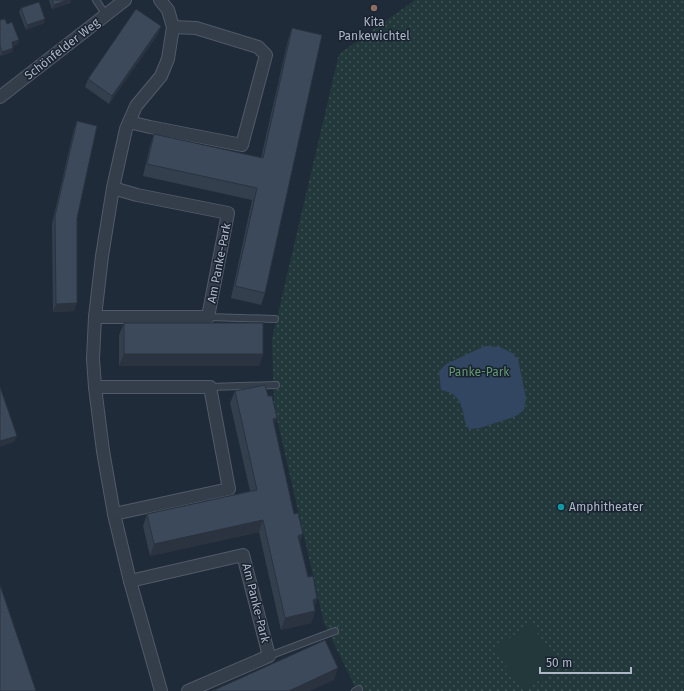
<svg xmlns="http://www.w3.org/2000/svg" width="684" height="691" viewBox="0 0 684 691" font-family="'Fira Sans',sans-serif">
	<defs>
		<pattern id="park-dots" width="8" height="8" patternUnits="userSpaceOnUse"><rect width="8" height="8" fill="#22383b"/><path d="M2 2h.1M6 6h.1" fill="none" stroke="#405356" stroke-width="1.8" stroke-linecap="round"/></pattern>
	</defs>
	<rect width="100%" height="100%" fill="#202b3a"/>
	<path fill="url(#park-dots)" d="M 415,0 L 684,0 L 684,691 L 357,691 L 324,623 L 274,406 L 272,339 L 339,54 Z"/>
	<path fill="#22383b" d="M 531,624 L 560,666 L 524,691 L 494,649 Z"/>
	<path fill="#324662" d="M 485,346 L 500,347 L 512,353 L 518,359 L 526,398 L 524,410 L 514,417 L 480,428 L 469,429 C 466,425 465,422 464,417 C 462,402 457,393 441,390 L 439,371 L 446,364 Z"/>
	<g fill="none" stroke-linecap="round" stroke-linejoin="round">
		<defs>
			<g id="lane">
				<path d="M 96,0 L 106,15"/>
				<path d="M 208,317 L 275,319"/>
				<path d="M 210,387 L 276,385"/>
				<path d="M 269,656 L 335,631"/>
				<path d="M 355,691 L 359,689"/>
			</g>
			<g id="street">
				<path d="M 160,0 L 168,10 L 173,27 L 168,59 L 161,76 L 136,106 L 126,129 L 113,188 L 102,256 L 95,317 L 93,359 L 95,387 L 103,451 L 114,514 L 130,581 L 161,691"/>
				<path d="M 0,97 L 125,0"/>
				<path d="M 129,122 L 150,127 L 242,145 L 266,55 L 258,47 L 196,28 L 173,27"/>
				<path d="M 95,317 L 208,317 L 228,213 L 137,195 L 113,188"/>
				<path d="M 95,387 L 210,387 L 229,489 L 114,514"/>
				<path d="M 130,581 L 243,555 L 269,656 L 188,691"/>
			</g>
		</defs>
		<use href="#lane" stroke="#515a68" stroke-width="8"/>
		<use href="#street" stroke="#515a68" stroke-width="14"/>
		<use href="#lane" stroke="#343d4a" stroke-width="6"/>
		<use href="#street" stroke="#343d4a" stroke-width="12"/>
	</g>
	<g fill="#343f4d">
		<path d="M 49,0 L 71,0 L 70,3 L 52,9 Z"/>
		<path d="M 21,8 L 44,23 L 26,30 L 19,12 Z"/>
		<path d="M 0,20 L 7,24 L 18,44 L 13,46 L 13,48 L 12,52 L 1,56 L 0,54 Z"/>
		<path d="M 161,26 L 158,34 L 109,104 L 85,87 L 88,79 Z"/>
		<path d="M 292,28 L 265,293 L 261,305 L 231,298 L 252,200 L 143,176 L 150,146 L 154,134 L 261,158 L 288,40 Z"/>
		<path d="M 77,121 L 77,218 L 74,311 L 53,312 L 52,224 L 74,129 Z"/>
		<path d="M 124,323 L 263,354 L 259,366 L 119,366 L 119,335 Z"/>
		<path d="M 235,391 L 268,396 L 277,418 L 274,425 L 308,577 L 317,598 L 314,607 L 315,611 L 311,623 L 281,630 L 259,532 L 150,556 L 143,526 L 147,514 L 250,491 L 230,403 Z"/>
	</g>
	<g fill="#2a333f">
		<path d="M 67,0 L 71,0 L 70,3 L 52,9 L 54,5 Z"/>
		<path d="M 45,19 L 44,23 L 26,30 L 27,25 Z"/>
		<path d="M 161,26 L 158,34 L 109,104 L 112,96 Z"/>
		<path d="M 19,40 L 18,44 L 10,47 L 12,42 Z"/>
		<path d="M 13,48 L 12,52 L 1,56 L 2,52 Z"/>
		<path d="M 77,303 L 74,311 L 53,312 L 56,304 Z"/>
		<path d="M 124,354 L 263,354 L 259,366 L 119,366 Z"/>
		<path d="M 277,418 L 272,430 L 273,419 Z"/>
		<path d="M 17,436 L 14,442 L 0,447 L 0,441 Z"/>
		<path d="M 263,520 L 259,532 L 150,556 L 154,544 Z"/>
		<path d="M 303,534 L 299,546 L 298,536 Z"/>
		<path d="M 317,598 L 313,610 L 313,600 Z"/>
		<path d="M 315,611 L 311,623 L 281,630 L 285,618 Z"/>
		<path d="M 338,668 L 334,680 L 310,691 L 289,691 Z"/>
	</g>
	<g fill="#3c495a" stroke="#2a333f">
		<path d="M 52,0 L 67,0 L 54,5 Z"/>
		<path d="M 39,2 L 45,19 L 27,25 L 21,8 Z"/>
		<path d="M 136,9 L 161,26 L 112,96 L 88,79 Z"/>
		<path d="M 5,19 L 7,24 L 12,22 L 19,40 L 12,42 L 13,48 L 2,52 L 0,45 L 0,20 Z"/>
		<path d="M 292,28 L 322,35 L 265,293 L 235,286 L 257,188 L 147,164 L 154,134 L 263,158 Z"/>
		<path d="M 77,121 L 97,126 L 77,218 L 77,303 L 56,304 L 55,216 Z"/>
		<rect x="124" y="323" width="139" height="31"/>
		<path d="M 265,385 L 268,396 L 272,396 L 277,418 L 273,419 L 294,514 L 298,513 L 303,534 L 298,536 L 308,577 L 313,576 L 317,598 L 313,600 L 315,611 L 285,618 L 263,520 L 154,544 L 147,514 L 257,490 L 235,391 Z"/>
		<path d="M 0,387 L 17,436 L 0,441 Z"/>
		<path d="M 0,585 L 36,691 L 0,691 Z"/>
		<path d="M 325,640 L 338,668 L 289,691 L 212,691 Z"/>
	</g>
	<circle fill="#8d6e63" stroke="#19222f" stroke-width="1.5" cx="374" cy="8" r="4"/>
	<circle fill="#0f9aa8" stroke="#19222f" stroke-width="1.5" cx="561" cy="507" r="4"/>
	<g text-anchor="middle" stroke-width="3" stroke-linejoin="round" paint-order="stroke">
		<g font-size="12" fill="#aeb7c7" stroke="#19222f">
			<text x="374" y="26">Kita<tspan x="374" dy="14">Pankewichtel</tspan></text>
			<text x="569" y="511" text-anchor="start">Amphitheater</text>
		</g>
		<g font-size="12" fill="#aeb7c7" stroke="#19222f">
			<text transform="translate(62 49) rotate(-38)" y="4">Schönfelder Weg</text>
			<text transform="translate(219 263) rotate(-79)" y="4">Am Panke-Park</text>
			<text transform="translate(256 603) rotate(76)" y="4">Am Panke-Park</text>
		</g>
		<g font-size="12" fill="#649871" stroke="#19222f">
			<text x="479" y="376">Panke-Park</text>
		</g>
	</g>
	<path d="M540 667v6h91v-6" fill="none" stroke="#aeb7c7" stroke-width="2"/>
	<text x="546" y="667" font-size="12" fill="#aeb7c7" stroke="#19222f" stroke-width="3" paint-order="stroke">50 m</text>
</svg>
